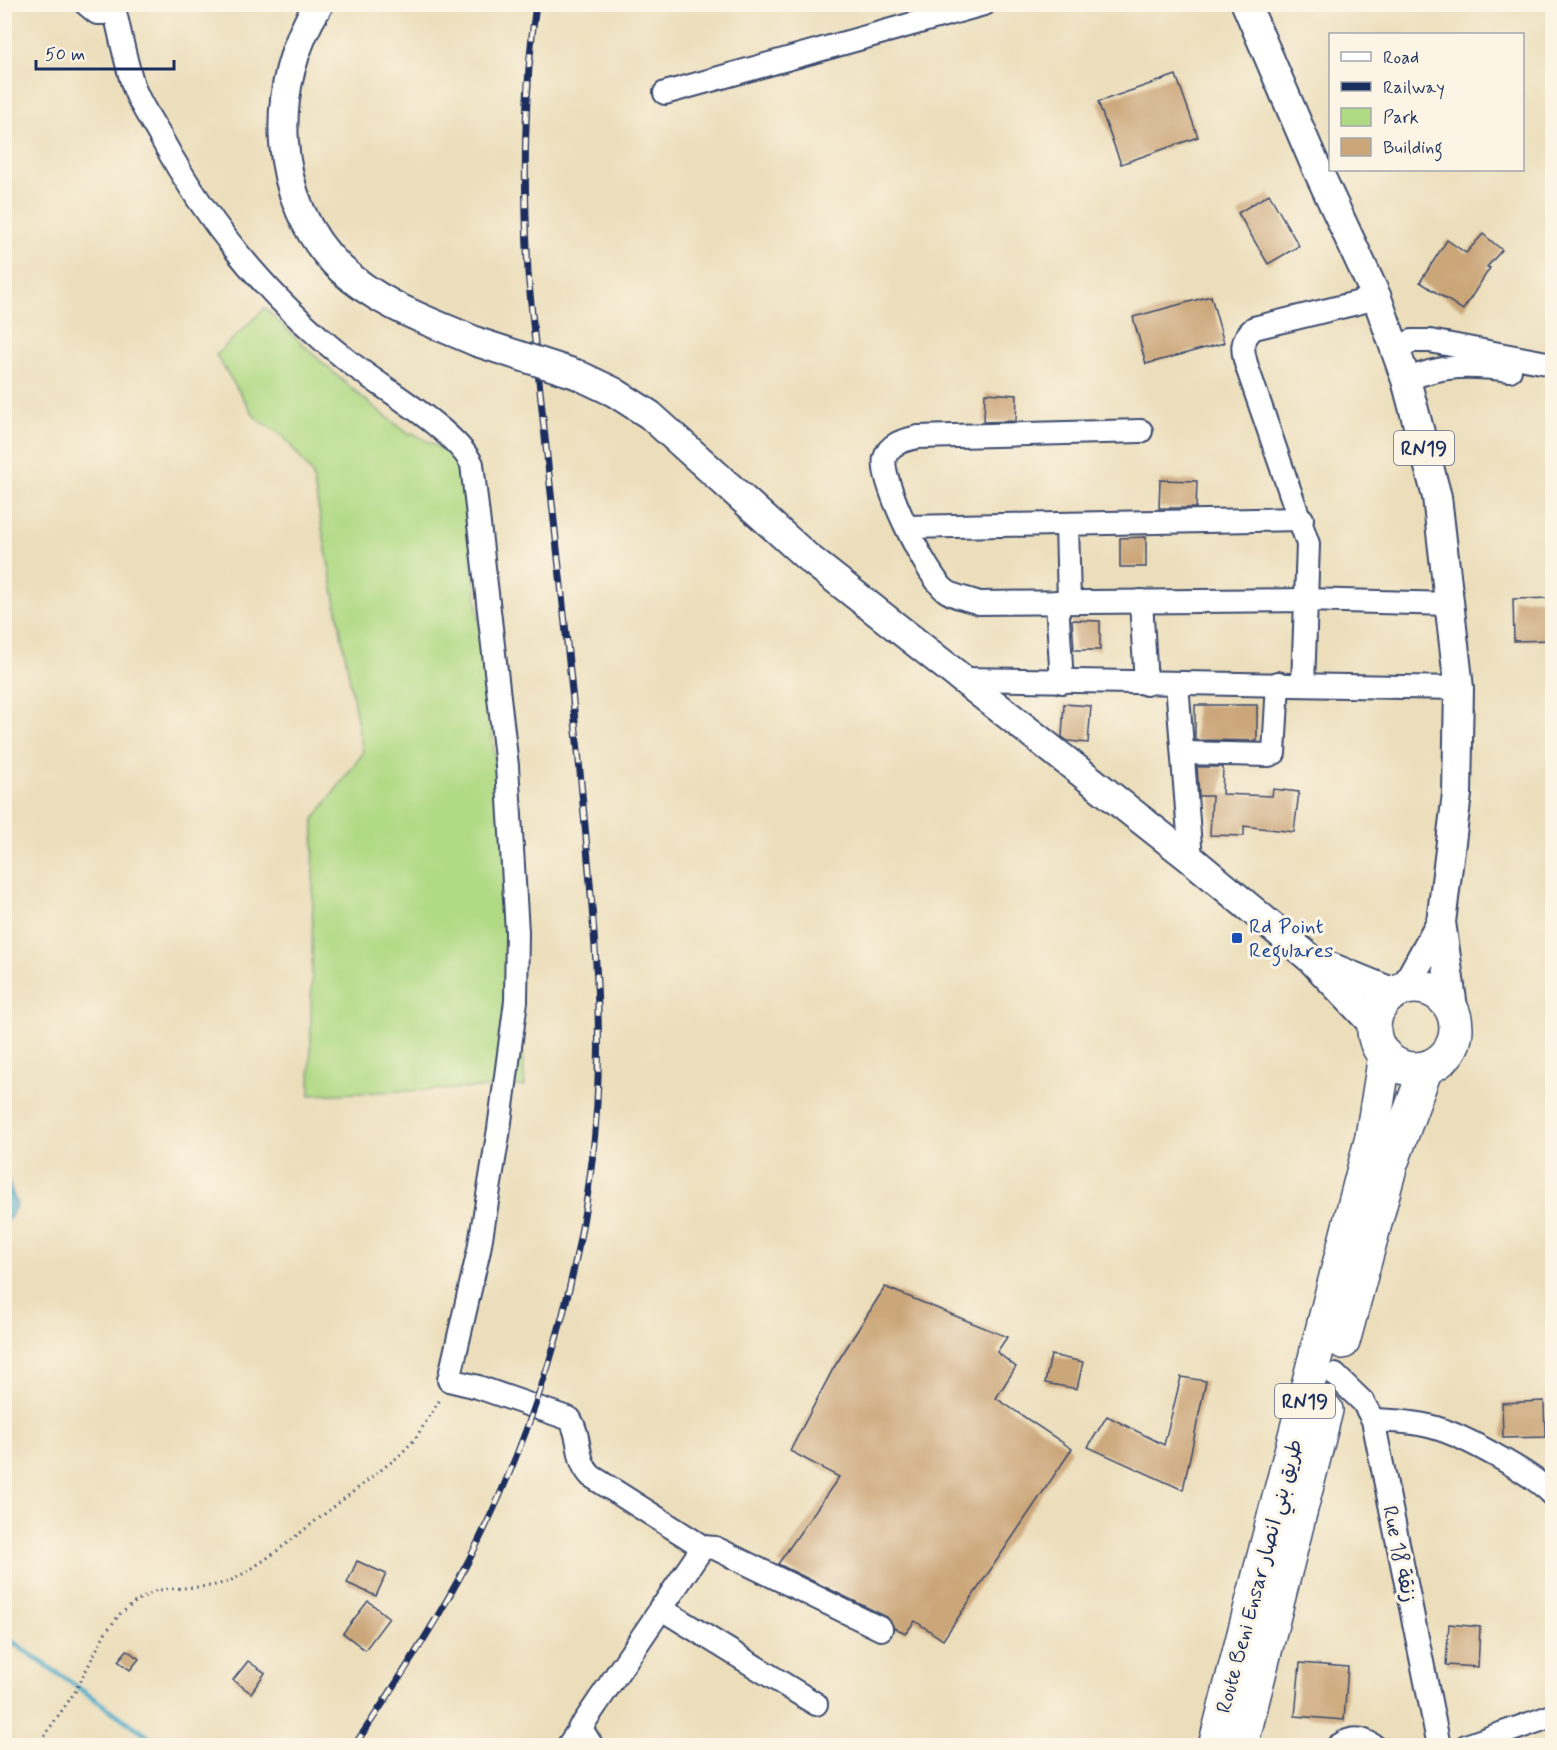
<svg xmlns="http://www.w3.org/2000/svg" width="1557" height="1750" viewBox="0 0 1557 1750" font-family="Mynerve,'Playpen Sans Arabic',sans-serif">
	<rect width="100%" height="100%" fill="#fcf5e5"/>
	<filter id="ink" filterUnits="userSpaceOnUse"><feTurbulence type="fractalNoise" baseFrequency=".0167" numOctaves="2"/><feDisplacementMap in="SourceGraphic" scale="12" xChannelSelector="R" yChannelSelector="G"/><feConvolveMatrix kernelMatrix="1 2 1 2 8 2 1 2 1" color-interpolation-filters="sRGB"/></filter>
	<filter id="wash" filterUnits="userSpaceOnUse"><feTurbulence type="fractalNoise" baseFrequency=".008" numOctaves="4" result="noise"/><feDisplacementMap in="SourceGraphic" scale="24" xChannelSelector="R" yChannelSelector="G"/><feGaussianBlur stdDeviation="1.35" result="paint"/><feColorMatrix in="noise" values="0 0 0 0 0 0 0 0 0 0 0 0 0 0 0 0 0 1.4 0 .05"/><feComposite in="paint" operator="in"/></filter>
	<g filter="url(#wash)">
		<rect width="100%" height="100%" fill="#ecdebb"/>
		<path fill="#b1da85" stroke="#668472" stroke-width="1.5" d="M 265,308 C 311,353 357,396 409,434 L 413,433 L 461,460 L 512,907 L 525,1086 L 310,1095 L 314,819 L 363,753 L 312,473 L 284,437 L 255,417 L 216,355 Z"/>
		<path fill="#48a8c7" stroke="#326c92" stroke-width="1.5" d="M 4,1169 L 17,1205 L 5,1226 L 4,1226 Z"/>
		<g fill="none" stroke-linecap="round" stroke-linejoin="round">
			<path stroke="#48a8c7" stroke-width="5" d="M 4,1636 L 162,1746"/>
		</g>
		<g id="blocks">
			<g fill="#cba679">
				<path d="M 1176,75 L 1198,137 L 1121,164 L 1098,102 Z"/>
				<path d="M 1269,194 L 1299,246 L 1268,264 L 1238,213 Z"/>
				<path d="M 1483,234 L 1502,250 L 1487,267 L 1490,268 L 1463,310 L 1420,282 L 1447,240 L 1466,253 Z"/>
				<path d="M 1211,296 L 1224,343 L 1146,364 L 1133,317 Z"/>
				<path d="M 985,393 L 1017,395 L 1016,421 L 984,422 Z"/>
				<path d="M 1160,480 L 1197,481 L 1196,508 L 1159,508 Z"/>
				<path d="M 1146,537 L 1146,567 L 1120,567 L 1120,538 Z"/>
				<path d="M 1552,598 L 1552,640 L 1514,641 L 1513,599 Z"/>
				<path d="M 1072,620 L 1100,621 L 1100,650 L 1074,650 Z"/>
				<path d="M 1064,704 L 1091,706 L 1088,743 L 1068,741 L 1062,737 Z"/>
				<path d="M 1195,705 L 1257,705 L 1257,741 L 1195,740 Z"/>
				<path d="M 1197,767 L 1223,767 L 1222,794 L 1272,796 L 1273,789 L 1299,792 L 1294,832 L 1244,826 L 1244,836 L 1210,835 L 1212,796 L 1199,796 Z"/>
				<path d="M 885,1287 L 1007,1337 L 997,1352 L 1016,1367 L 996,1398 L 1072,1449 L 943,1640 L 915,1621 L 906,1633 L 894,1628 L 887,1617 L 778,1564 L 839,1477 L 790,1451 L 833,1369 Z"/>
				<path d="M 1051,1355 L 1083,1362 L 1077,1389 L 1045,1383 Z"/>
				<path d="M 1181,1377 L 1206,1381 L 1183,1490 L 1088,1447 L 1107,1416 L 1164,1445 Z"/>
				<path d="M 1544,1401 L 1545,1437 L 1503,1438 L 1502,1403 Z"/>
				<path d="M 357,1561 L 386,1574 L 376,1596 L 347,1583 Z"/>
				<path d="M 368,1601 L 389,1618 L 365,1650 L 343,1633 Z"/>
				<path d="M 1449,1624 L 1480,1627 L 1478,1667 L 1446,1665 Z"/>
				<path d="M 127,1650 L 139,1659 L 130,1670 L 118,1661 Z"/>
				<path d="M 248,1661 L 265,1673 L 251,1693 L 233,1680 Z"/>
				<path d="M 1300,1663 L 1348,1667 L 1344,1720 L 1295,1716 Z"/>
			</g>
		</g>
	</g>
	<g filter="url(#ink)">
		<use href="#blocks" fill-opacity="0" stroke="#3a496c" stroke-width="1.5"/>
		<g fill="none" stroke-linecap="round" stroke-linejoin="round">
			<defs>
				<g id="minor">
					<path d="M 86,4 L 97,13 L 104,13 L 113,5"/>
					<path d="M 113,4 C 120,32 125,61 134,88 C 140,105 152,121 160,136 C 207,223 270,300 348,361 C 382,388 454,429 472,464 L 507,766 L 517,932 L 516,1001 L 499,1129 L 479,1250 L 449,1380 L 478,1387 L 570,1419 C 582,1438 575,1460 591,1476 L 703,1547"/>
					<path d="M 665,93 L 984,4"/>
					<path d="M 1395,348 L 1412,341 L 1430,341 L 1552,364"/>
					<path d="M 1406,380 C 1444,364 1471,365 1510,370"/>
					<path d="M 1141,431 L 918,437 C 905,440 889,443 885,458 C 879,479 927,576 945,590 C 953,597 969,599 979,603 L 1307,600 L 1450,604"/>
					<path d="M 1067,524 L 1069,602"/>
					<path d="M 907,527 L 1302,519"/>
					<path d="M 1141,601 L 1146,684"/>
					<path d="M 1057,602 L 1062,682"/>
					<path d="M 964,679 L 1459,688"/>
					<path d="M 1177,684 L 1191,859"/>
					<path d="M 1303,685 L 1308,544 L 1247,367 C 1242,350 1240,340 1254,328 L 1377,298"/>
					<path d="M 1184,753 L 1269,755 L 1274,753 L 1278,683"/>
					<path d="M 1335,1375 L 1363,1402 L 1373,1420 L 1439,1746"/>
					<path d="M 1373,1420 C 1394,1421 1416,1422 1436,1428 C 1464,1436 1533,1474 1552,1494"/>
					<path d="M 660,1608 L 816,1704"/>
					<path d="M 580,1727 L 592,1746"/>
					<path d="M 568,1746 L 703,1547 L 715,1548 L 881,1629"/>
					<path d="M 1338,1746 C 1351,1737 1361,1737 1374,1746"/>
					<path d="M 1466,1746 L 1552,1716"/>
				</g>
				<g id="major">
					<path d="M 319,4 C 267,84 270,202 341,269 C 379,305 431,322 477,342"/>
					<path d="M 1246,4 L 1313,160 L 1377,298 L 1406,380 L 1437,497 L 1459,688 L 1457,794 L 1441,922 L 1454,1015"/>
					<path d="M 576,374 L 614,392 L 650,415 L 806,556 L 1191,859 L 1311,959 L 1374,1025"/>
					<path d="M 1318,962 L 1394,993"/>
					<path d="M 1405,988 L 1441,922"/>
				</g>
				<g id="highway">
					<circle cx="1415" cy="1028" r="41"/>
					<path d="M 1343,1342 L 1391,1164 L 1426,1068"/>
					<path d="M 1215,1746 L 1372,1137 L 1385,1055"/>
					<path d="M 1241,1746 L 1326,1410"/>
				</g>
			</defs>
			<use href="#minor" stroke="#3a496c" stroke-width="26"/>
			<use href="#major" stroke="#3a496c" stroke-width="32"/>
			<use href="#highway" stroke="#3a496c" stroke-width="36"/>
			<path stroke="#3a496c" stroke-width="3" stroke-dasharray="1.5 4.5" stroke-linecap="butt" d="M 37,1746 L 75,1692 L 105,1633 L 120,1614 L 138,1600 L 157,1590 L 211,1586 L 228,1582 L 248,1571 L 273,1554 L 399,1456 L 415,1439 L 441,1398"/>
			<use href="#minor" stroke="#fff" stroke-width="22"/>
			<use href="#major" stroke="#fff" stroke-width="28"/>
			<use href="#highway" stroke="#fff" stroke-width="33"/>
			<defs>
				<path id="rail" d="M 354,1746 C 396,1685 437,1622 471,1556 C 533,1434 576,1297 592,1161 C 607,1038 593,916 582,793 C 566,620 545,447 528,273 C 524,184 523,94 536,4"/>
			</defs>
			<use href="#rail" stroke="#1b2f5e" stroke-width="7"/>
			<use href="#rail" stroke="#fcf5e5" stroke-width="4.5" stroke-dasharray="14" stroke-linecap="butt"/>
			<defs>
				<path id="major-bridge" d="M 477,342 L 576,374"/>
			</defs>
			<use href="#major-bridge" stroke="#3a496c" stroke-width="32" stroke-linecap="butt"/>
			<use href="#major-bridge" stroke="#fff" stroke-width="28"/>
		</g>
	</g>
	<rect fill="#1a4fb4" stroke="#fcf5e5" stroke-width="2" x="1231" y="932" width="12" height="12" rx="3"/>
	<g text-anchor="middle" stroke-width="6" stroke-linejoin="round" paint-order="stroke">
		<g fill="#fcf5e5" stroke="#5e6a86" stroke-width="1.5">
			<rect x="1394" y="431" width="60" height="34" rx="4.5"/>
			<rect x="1275" y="1384" width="60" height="34" rx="4.5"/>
		</g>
		<g font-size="20" font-weight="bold" fill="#1b2f5e">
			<text x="1424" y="455">RN19</text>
			<text x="1305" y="1408">RN19</text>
		</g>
		<g font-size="21" fill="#164399" stroke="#fcf5e5" text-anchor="start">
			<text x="1249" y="933">Rd Point<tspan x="1249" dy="24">Regulares</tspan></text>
		</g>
		<g font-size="21" fill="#1b2f5e" stroke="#fcf5e5">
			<text transform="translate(1400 1554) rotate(78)" y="7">Rue 18 زنقة</text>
			<text transform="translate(1259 1576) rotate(-75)" y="7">Route Beni Ensar طريق بني انصار</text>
		</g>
	</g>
	<rect width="1557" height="1750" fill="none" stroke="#fcf5e5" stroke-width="24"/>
	<rect x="1329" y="33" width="195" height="138" fill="#fcf5e5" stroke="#a2a6af" stroke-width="1.5"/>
	<rect x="1341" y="52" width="30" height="9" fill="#ffffff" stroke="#a2a6af" stroke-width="1.5"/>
	<text x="1383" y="63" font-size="18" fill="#1b2f5e">Road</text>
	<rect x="1341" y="82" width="30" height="9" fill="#1b2f5e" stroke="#a2a6af" stroke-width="1.5"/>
	<text x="1383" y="93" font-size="18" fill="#1b2f5e">Railway</text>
	<rect x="1341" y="108" width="30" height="18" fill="#b1da85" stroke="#a2a6af" stroke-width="1.5"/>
	<text x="1383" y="123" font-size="18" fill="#1b2f5e">Park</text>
	<rect x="1341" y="138" width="30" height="18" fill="#cba679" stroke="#a2a6af" stroke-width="1.5"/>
	<text x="1383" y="153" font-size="18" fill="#1b2f5e">Building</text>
	<path d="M36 60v9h138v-9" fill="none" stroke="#1b2f5e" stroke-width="3"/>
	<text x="45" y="60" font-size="18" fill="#1b2f5e" stroke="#fcf5e5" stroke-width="4.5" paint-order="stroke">50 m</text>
</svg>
